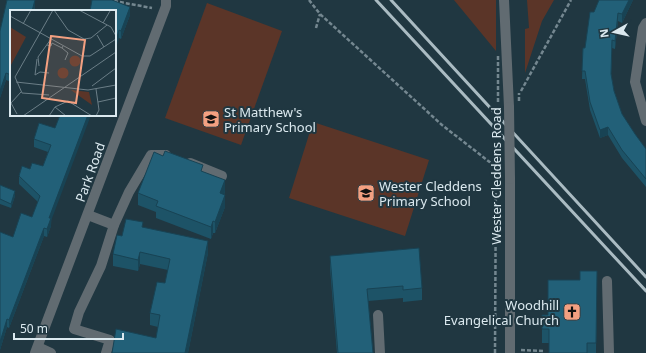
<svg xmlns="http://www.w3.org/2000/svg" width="646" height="353" viewBox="0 0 646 353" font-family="'Noto Sans',sans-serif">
	<rect width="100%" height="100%" fill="#203741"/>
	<g fill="#5b3528">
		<path d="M 454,0 L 496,0 L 496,51 Z"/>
		<path d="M 527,0 L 554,0 L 542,21 L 525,73 L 525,29 L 529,28 Z"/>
		<path d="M 207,3 L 282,31 L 241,145 L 165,118 Z"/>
		<path d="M 313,122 L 429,160 L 405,236 L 289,198 Z"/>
	</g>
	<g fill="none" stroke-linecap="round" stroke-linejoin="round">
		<g stroke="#748790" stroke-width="2.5" stroke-dasharray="4 2" stroke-linecap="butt">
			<path d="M 309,0 L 320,14 L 442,125 L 496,167"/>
			<path d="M 114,1 L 152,8"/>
			<path d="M 316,28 L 320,14"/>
			<path d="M 521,91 L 571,0"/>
			<path d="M 521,350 L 545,351"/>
			<path d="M 495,353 L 496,166"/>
		</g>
		<g stroke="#616b71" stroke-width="10">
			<path d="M 504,0 L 509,107"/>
			<path d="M 646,23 L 643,28 L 635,82 L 646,121"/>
			<path d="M 190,163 L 222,176"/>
			<path d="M 88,215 L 114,225 L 101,266 L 79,312 L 74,329 L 110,340 L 106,353"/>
			<path d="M 114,225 L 129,192 L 151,155 L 166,155"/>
			<path d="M 607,281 L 609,353"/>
			<path d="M 378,315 L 380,353"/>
			<path d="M 38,347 L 51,353"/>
			<path d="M 35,353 L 166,6 L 166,0"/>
			<path d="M 510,353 L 510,179"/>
		</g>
		<g stroke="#aabbc2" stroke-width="3">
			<path d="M 376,0 L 646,291"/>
			<path d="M 391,0 L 646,277"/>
		</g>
		<g stroke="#748790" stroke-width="2.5" stroke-dasharray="4 2" stroke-linecap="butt">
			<path d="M 519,101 L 519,93"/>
			<path d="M 498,102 L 498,55"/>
		</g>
		<path stroke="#616b71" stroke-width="10" d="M 509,107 L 510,179"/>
	</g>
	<g fill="#1d5367">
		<path d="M 7,0 L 35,0 L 35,7 L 34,11 L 11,11 L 11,82 L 6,80 L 0,98 L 0,31 Z"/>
		<path d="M 633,0 L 622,23 L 618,21 L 615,49 L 612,48 L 611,74 L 614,91 L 622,114 L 635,134 L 646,149 L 646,187 L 622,158 L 608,135 L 600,138 L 590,110 L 585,79 L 582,79 L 583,48 L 585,48 L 594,12 Z"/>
		<path d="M 115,11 L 130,15 L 121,39 L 119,38 Z"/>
		<path d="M 55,128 L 51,226 L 47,237 L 44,236 L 9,328 L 7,327 L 0,350 L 0,232 L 13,237 L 32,217 L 38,202 L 19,184 L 19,176 L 30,169 L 43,166 L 48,152 L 34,147 L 34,139 Z"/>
		<path d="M 203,172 L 225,191 L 224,195 L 225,207 L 215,233 L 213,233 L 211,239 L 156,218 L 156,212 L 138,205 L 138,193 Z"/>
		<path d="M 0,185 L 15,196 L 11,208 L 0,204 Z"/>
		<path d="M 143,228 L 208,253 L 188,353 L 112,353 L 156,338 L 158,327 L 150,325 L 150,313 L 165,283 L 168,270 L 140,264 L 138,271 L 113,266 L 113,254 L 122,236 Z"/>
		<path d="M 330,256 L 422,288 L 422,300 L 403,302 L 403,298 L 368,301 L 373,353 L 337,353 L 330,268 Z"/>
		<path d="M 597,271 L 596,353 L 549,353 L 549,343 L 542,343 L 542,315 L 548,315 L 580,280 Z"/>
	</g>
	<g fill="#184354">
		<path d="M 35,0 L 35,7 L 34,11 L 32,11 Z"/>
		<path d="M 629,0 L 633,0 L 622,23 L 622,14 Z"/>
		<path d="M 130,7 L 130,15 L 121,39 L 121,31 Z"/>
		<path d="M 618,13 L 618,21 L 615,49 L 615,41 Z"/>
		<path d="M 119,30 L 119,38 L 115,52 L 115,44 Z"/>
		<path d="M 6,73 L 6,80 L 0,98 L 0,91 Z"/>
		<path d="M 88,115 L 91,115 L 51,221 L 51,226 L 47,237 L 47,229 L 49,218 Z"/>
		<path d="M 608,127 L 608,135 L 600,138 L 600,130 Z"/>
		<path d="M 225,180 L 225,191 L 220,205 L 220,193 Z"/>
		<path d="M 15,191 L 15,196 L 11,208 L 11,204 Z"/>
		<path d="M 225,195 L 225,207 L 215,233 L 215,222 Z"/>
		<path d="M 213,221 L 213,233 L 211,239 L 211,227 Z"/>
		<path d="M 44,228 L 44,236 L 9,328 L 9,320 Z"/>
		<path d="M 208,241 L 208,253 L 188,353 L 185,353 Z"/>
		<path d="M 140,252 L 140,264 L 138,271 L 138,260 Z"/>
		<path d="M 7,319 L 7,327 L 0,350 L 0,342 Z"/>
	</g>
	<g fill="#226078" stroke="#184354">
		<path d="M 7,0 L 35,0 L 32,11 L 11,11 L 11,75 L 6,73 L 0,91 L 0,31 Z"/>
		<path d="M 92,0 L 112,0 L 130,7 L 121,31 L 119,30 L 115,44 L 115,11 L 90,11 Z"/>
		<path d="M 599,0 L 629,0 L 622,14 L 618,13 L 615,41 L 612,40 L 611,74 L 614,91 L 622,114 L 635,134 L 646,149 L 646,179 L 622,150 L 608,127 L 600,130 L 590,102 L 585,71 L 582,71 L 583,48 L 585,48 L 590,12 L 594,12 Z"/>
		<path d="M 60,115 L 88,115 L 49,218 L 51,218 L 47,229 L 44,228 L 9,320 L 7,319 L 0,342 L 0,232 L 13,237 L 21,213 L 32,217 L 40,196 L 19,176 L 22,166 L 30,169 L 32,163 L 43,166 L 51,145 L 34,139 L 39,123 L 55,128 Z"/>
		<path d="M 165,151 L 203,165 L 201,171 L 225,180 L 220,193 L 225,195 L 215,222 L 213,221 L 211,227 L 156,206 L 158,201 L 138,193 L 154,152 L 163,156 Z"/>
		<path d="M 0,185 L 15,191 L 11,204 L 0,199 Z"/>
		<path d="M 126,219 L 143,222 L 142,227 L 208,241 L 185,353 L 112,353 L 116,329 L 156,338 L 160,315 L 150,313 L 157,282 L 165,283 L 170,259 L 140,252 L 138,260 L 113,254 L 117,235 L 122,236 Z"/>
		<path d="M 419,248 L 422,288 L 403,290 L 403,286 L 367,289 L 373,353 L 338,353 L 330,256 Z"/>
		<path d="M 580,271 L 597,271 L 596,343 L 587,343 L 587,353 L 549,353 L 549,329 L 542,329 L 542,315 L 548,315 L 548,280 L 580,280 Z"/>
	</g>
	<defs>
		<symbol id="school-square" viewBox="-11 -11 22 22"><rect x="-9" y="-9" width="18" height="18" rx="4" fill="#f3a081" stroke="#203741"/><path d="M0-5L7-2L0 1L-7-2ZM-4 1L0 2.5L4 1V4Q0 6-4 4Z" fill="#111"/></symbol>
		<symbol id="church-square" viewBox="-11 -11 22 22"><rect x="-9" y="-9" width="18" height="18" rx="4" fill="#f3a081" stroke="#203741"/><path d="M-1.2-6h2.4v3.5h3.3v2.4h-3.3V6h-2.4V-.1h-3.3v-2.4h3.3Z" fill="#111"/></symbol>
	</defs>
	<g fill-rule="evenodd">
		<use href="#school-square" x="201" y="109" width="20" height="20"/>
		<use href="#school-square" x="356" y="183" width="20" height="20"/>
		<use href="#church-square" x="562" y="302" width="20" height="20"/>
	</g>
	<g text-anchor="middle" stroke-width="4" stroke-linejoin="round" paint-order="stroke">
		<g font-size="13" fill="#dbe9ef" stroke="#203741" text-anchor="start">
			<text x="224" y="117">St Matthew's<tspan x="224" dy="15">Primary School</tspan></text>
			<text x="379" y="191">Wester Cleddens<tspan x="379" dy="15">Primary School</tspan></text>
			<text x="559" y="310" text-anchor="end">Woodhill<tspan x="559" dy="15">Evangelical Church</tspan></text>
		</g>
		<g font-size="13" fill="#dbe9ef" stroke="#203741">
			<text transform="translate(90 172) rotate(-70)" y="5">Park Road</text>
			<text transform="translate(496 176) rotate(-90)" y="5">Wester Cleddens Road</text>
		</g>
	</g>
	<g transform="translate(10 10)">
		<rect width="106" height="106" fill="#203741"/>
		<path d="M 0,17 L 16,27 L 1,55 L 0,54 ZM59.5 51a5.5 5.5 0 1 1 11 0a5.5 5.5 0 1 1-11 0ZM47.5 63a5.5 5.5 0 1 1 11 0a5.5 5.5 0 1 1-11 0ZM 61,80 L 79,82 L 82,95 L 65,83 Z" fill="#5b3528"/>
		<path fill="none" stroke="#6b7e87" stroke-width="1" d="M 44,0 L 58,20 L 74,29 L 81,28 L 97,15M 69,0 L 101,17 L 106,26M 0,6 L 72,46 L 80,46 L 106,29M 93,13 L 100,1M 13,14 L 21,0M 87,25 L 94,37M 37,35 L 41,36 L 42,33 L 52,38 L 53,36M 52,38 L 58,43 L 55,50M 27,49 L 25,65 L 30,62 L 39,63M 29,56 L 28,47 L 41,29M 6,72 L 78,80 L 106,75M 82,76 L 106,58M 86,79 L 89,100 L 86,106M 39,85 L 12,83 L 5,67 L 43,0M 88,92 L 106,88M 45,97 L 56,106M 7,104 L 1,93 L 11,82M 13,106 L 106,42M 39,106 L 45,97 L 58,91 L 82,106"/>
		<path fill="#f3a081" fill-opacity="0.15" stroke="#f3a081" stroke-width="2" d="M 41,26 L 75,30 L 66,93 L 32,88 Z"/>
		<rect width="106" height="106" fill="none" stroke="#dbe9ef" stroke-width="2"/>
	</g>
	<g transform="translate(614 32) rotate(262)" stroke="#203741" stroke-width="3" paint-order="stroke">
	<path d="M0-3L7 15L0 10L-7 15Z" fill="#dbe9ef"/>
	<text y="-6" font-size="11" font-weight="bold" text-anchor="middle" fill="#dbe9ef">N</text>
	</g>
	<path d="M14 333v6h109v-6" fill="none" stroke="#dbe9ef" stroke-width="2"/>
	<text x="20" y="333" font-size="12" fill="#dbe9ef" stroke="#203741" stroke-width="3" paint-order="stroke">50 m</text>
</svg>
